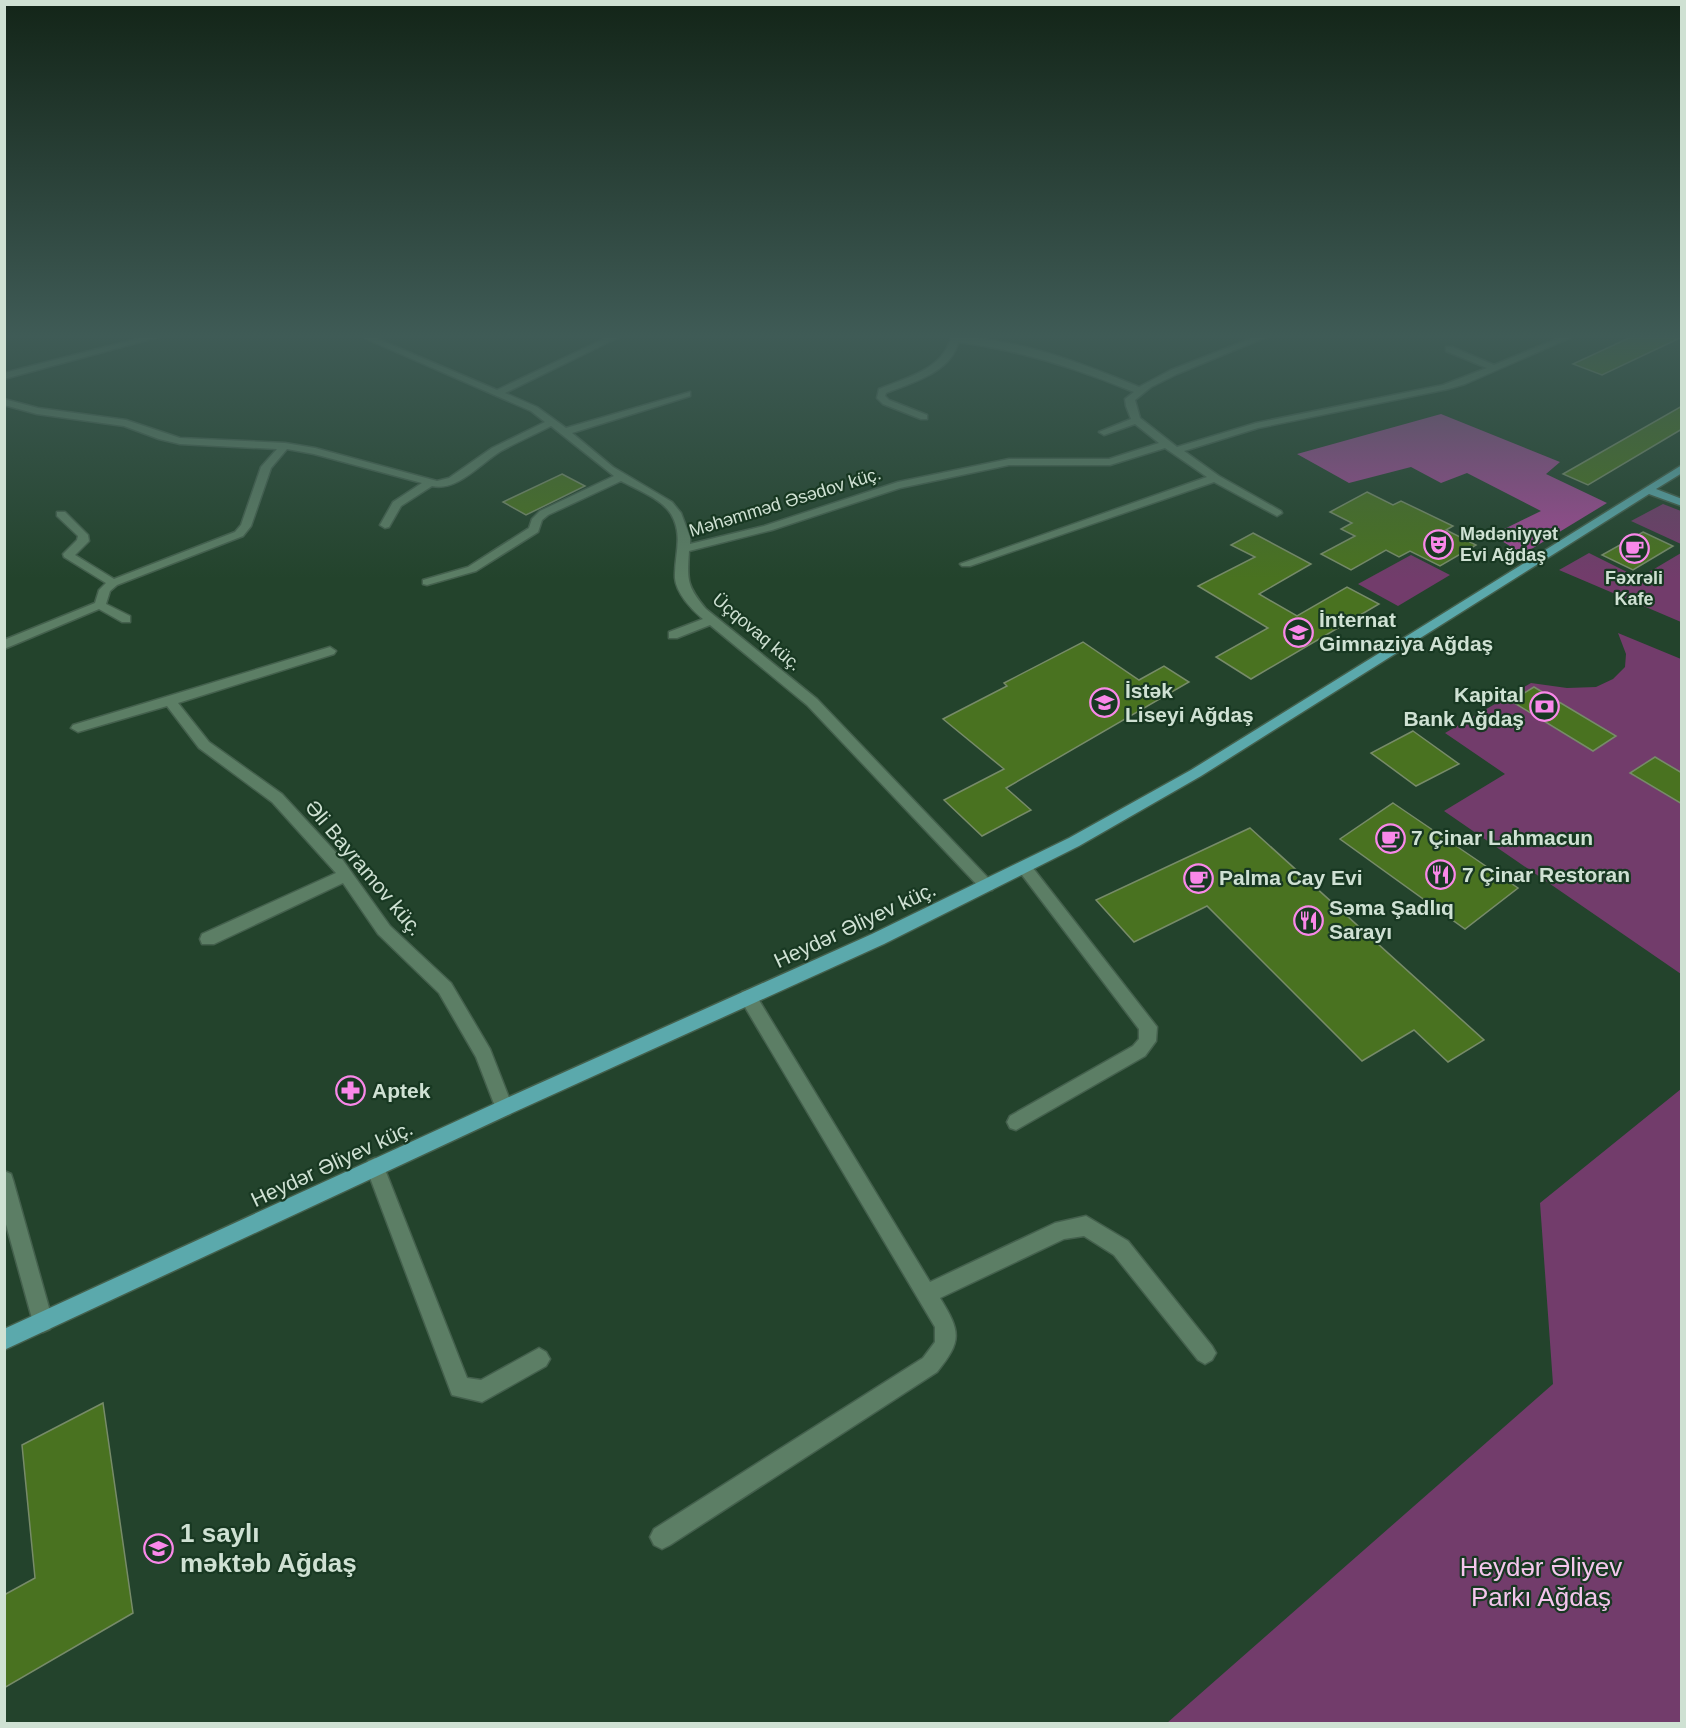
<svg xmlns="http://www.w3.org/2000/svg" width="1686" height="1728" viewBox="0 0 1686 1728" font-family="Arial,sans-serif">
	<rect width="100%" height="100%" fill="#23432c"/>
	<g fill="#723c6b">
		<path d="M 1663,504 L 1681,511 L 1681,544 L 1631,521 Z"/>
		<path d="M 1589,553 L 1639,578 L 1681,553 L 1681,622 L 1559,570 Z"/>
		<path d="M 1411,555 L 1450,575 L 1398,606 L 1358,584 Z"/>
		<path d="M 1618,633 L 1681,659 L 1681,974 L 1444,811 L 1505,774 L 1445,733 L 1531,683 L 1567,688 L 1596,687 L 1613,679 L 1625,667 L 1626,654 Z"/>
		<path d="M 1681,1089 L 1681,1723 L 1167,1723 L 1553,1384 L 1540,1203 Z"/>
	</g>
	<path fill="#a04995" d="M 1441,414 L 1560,462 L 1546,474 L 1607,503 L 1523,554 L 1492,535 L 1541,511 L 1467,473 L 1441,483 L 1411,467 L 1349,483 L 1297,454 Z"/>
	<g fill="#497220" stroke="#778b69" stroke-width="1.5">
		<path d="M 1631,337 L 1682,337 L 1602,375 L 1573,364 Z"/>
		<path d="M 1682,406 L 1682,429 L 1588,485 L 1563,474 Z"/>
		<path d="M 562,474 L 585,486 L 526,515 L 503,502 Z"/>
		<path d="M 1367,492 L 1393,505 L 1401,501 L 1453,526 L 1446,530 L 1476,545 L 1440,566 L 1410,551 L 1399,557 L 1386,550 L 1351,570 L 1321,554 L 1355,536 L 1341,529 L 1352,523 L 1330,512 Z"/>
		<path d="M 1643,532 L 1673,546 L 1633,570 L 1602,555 Z"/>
		<path d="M 1253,533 L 1311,564 L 1259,594 L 1297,616 L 1347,587 L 1379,604 L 1251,679 L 1216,657 L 1268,628 L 1198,586 L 1255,557 L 1231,545 Z"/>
		<path d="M 1083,642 L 1139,680 L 1164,666 L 1189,682 L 1006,788 L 1031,810 L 982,836 L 944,800 L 1004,769 L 943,719 L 1007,686 L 1004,683 Z"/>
		<path d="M 1534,687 L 1616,736 L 1593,751 L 1511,701 Z"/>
		<path d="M 1413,731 L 1459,764 L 1416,786 L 1371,753 Z"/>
		<path d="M 1655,757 L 1682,773 L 1682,804 L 1630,773 Z"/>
		<path d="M 1393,803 L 1518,888 L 1465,929 L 1340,839 Z"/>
		<path d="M 1250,828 L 1484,1040 L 1448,1062 L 1414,1030 L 1362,1061 L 1207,906 L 1134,942 L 1096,900 Z"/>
		<path d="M 103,1403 L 133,1613 L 4,1688 L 4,1595 L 35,1578 L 22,1445 Z"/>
	</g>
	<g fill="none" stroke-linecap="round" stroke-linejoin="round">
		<defs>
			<g id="minor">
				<path d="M 144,337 L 158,337 L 4,379 L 4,373 Z"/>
				<path d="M 362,337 L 373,337 L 497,390 L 608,337 L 619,337 L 505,393 L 537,407 L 566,428 L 690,392 L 690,396 L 572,433 L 613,467 L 672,502 L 681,513 L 690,537 L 690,544 L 764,526 L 898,482 L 1009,459 L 1109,459 L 1159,443 L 1135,424 L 1104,435 L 1099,432 L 1131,419 L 1126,406 L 1125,399 L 1134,392 C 1076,368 1020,350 958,342 C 952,372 911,383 886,393 L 885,396 L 889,400 L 927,415 L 927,419 L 921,419 L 883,404 L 877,398 L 879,389 C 906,378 944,369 951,337 C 1015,337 1081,363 1139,387 L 1171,370 L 1255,337 L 1266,337 L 1177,374 L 1151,387 L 1135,400 L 1140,418 L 1177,447 L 1256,423 L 1443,385 L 1487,368 L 1446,351 L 1446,347 L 1452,347 L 1494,365 L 1561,337 L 1572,337 L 1465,384 L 1448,389 L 1258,428 L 1184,451 L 1219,476 L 1281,511 L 1282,513 L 1277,516 L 1214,482 L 970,566 L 962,566 L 960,564 L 1207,477 L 1165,448 L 1110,465 L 1009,465 L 900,488 L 772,530 L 689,551 C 687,581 687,586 706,609 L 817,699 L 992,882 L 995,886 L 992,890 L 982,890 L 807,705 L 710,625 L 677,638 L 669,638 L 669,632 L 703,619 C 692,610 676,593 675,578 C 674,555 684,536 671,514 C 662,499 636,489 621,481 L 548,515 L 542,520 L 538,532 L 476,571 L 427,585 L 423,584 L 423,580 L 468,567 L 529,528 L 532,519 L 540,511 L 614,476 L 551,426 C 534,435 517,442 501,451 C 481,463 457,492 432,486 L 401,506 L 389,527 L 385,528 L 380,525 L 393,502 L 422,483 L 314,454 L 287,449 L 271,468 L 251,526 L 243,536 L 117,585 L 110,591 L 106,604 L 130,616 L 130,622 L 122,622 L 99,609 L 4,649 L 4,640 L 95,603 L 99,590 L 106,583 L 64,557 L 63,554 L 77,540 L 78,536 L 57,516 L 57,512 L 65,512 L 88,535 L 89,541 L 75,555 L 114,579 L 235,532 L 241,525 L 261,467 L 277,449 L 180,444 L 159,439 L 124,426 L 37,414 L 4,405 L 4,399 L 38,408 L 126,420 L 180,438 L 285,443 L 315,448 L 437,481 L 449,478 L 492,448 L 545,422 L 531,411 Z"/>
				<path d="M 330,647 L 336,651 L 334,654 L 178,703 L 209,742 L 282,794 L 342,859 L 390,926 L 451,983 L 490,1049 L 513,1108 L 510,1114 L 504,1116 L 498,1114 L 476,1057 L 439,993 L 378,934 L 343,883 L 214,944 L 202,944 L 200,939 L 202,934 L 336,873 L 272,802 L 199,748 L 167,706 L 78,732 L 71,728 L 73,725 Z"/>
				<path d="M 1024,861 L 1029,863 L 1157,1027 L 1156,1041 L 1145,1056 L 1016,1130 L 1010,1128 L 1007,1122 L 1010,1116 L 1133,1046 L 1139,1039 L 1139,1029 L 1019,871 L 1016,867 L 1019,863 Z"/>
				<path d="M 748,990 L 754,992 L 930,1282 L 1055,1223 L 1086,1216 L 1128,1241 L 1212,1346 L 1216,1353 L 1212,1360 L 1205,1364 L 1198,1360 L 1114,1255 L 1084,1236 L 1064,1239 L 940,1298 C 961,1332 962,1341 937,1372 L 670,1545 L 662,1549 L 654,1545 L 650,1537 L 654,1529 L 923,1358 L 935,1342 L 935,1327 L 742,1002 L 740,997 L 742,992 Z"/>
				<path d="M 375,1158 L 382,1161 L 384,1167 L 467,1378 L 481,1380 L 539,1348 L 546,1352 L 550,1359 L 546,1366 L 482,1402 L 452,1395 L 366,1167 L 368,1161 Z"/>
				<path d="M 4,1171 L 11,1174 L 13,1180 L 53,1322 L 50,1329 L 43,1332 L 36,1329 L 33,1322 L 4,1217 Z"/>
			</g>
			<path id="major" d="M 1682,465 L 1682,473 L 1656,489 L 1682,499 L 1682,506 L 1649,494 L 1201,776 L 1079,846 L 884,944 L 510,1114 L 4,1350 L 4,1329 L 498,1102 L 872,934 L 1069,838 L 1191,770 Z"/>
		</defs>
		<use href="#minor" stroke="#44604d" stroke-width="3"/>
		<use href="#major" stroke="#44604d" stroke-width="3"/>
		<use href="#minor" fill="#5c7e65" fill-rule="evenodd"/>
		<use href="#major" fill="#5ba9ac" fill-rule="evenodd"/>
	</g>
	<linearGradient id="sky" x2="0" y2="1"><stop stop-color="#132518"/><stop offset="0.58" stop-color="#3f5b56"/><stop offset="1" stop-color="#3f5b56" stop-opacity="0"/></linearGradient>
	<rect width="1686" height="579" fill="url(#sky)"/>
	<defs>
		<symbol id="theatre-ring" viewBox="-11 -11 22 22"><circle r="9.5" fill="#183822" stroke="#f988e9" stroke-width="1.5"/><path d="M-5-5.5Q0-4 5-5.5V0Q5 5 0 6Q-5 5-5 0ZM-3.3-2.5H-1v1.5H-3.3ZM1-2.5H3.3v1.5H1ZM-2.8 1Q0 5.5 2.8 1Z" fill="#f988e9"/></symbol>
		<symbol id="cafe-ring" viewBox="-11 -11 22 22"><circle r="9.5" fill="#183822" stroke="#f988e9" stroke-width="1.5"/><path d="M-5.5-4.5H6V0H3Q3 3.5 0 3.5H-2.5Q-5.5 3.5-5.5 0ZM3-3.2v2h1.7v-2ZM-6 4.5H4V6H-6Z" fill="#f988e9"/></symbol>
		<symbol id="school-ring" viewBox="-11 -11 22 22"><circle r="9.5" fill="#183822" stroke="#f988e9" stroke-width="1.5"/><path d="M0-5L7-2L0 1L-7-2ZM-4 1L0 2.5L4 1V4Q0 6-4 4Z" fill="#f988e9"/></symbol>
		<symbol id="bank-ring" viewBox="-11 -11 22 22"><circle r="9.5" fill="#183822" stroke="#f988e9" stroke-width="1.5"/><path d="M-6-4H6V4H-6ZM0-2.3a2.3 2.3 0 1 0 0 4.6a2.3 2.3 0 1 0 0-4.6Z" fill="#f988e9"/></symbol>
		<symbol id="restaurant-ring" viewBox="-11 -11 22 22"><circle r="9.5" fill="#183822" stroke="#f988e9" stroke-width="1.5"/><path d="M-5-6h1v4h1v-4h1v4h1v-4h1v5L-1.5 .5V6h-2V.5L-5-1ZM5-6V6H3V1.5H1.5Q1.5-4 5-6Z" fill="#f988e9"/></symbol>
		<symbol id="pharmacy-ring" viewBox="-11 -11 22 22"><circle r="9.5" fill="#183822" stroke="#f988e9" stroke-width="1.5"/><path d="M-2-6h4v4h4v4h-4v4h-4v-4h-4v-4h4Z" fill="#f988e9"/></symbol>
	</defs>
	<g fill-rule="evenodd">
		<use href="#theatre-ring" x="1422" y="528" width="33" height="33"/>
		<use href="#cafe-ring" x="1618" y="532" width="33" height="33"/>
		<use href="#school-ring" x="1282" y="616" width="33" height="33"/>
		<use href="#school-ring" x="1088" y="686" width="33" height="33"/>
		<use href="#bank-ring" x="1528" y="690" width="33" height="33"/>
		<use href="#cafe-ring" x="1374" y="822" width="33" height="33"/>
		<use href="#restaurant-ring" x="1424" y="858" width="33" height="33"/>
		<use href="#cafe-ring" x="1182" y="862" width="33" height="33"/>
		<use href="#restaurant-ring" x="1292" y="904" width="33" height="33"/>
		<use href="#pharmacy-ring" x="334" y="1074" width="33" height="33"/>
		<use href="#school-ring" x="142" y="1532" width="33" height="33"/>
	</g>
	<g text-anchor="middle" stroke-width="4.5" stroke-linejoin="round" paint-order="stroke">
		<g font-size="18" fill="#cfe1d3" stroke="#183822">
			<text transform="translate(785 502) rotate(-17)" y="6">Məhəmməd Əsədov küç.</text>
			<text transform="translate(757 632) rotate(40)" y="6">Üçqovaq küç.</text>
		</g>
		<g font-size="18" font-weight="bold" fill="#cfe1d3" stroke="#183822" text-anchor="start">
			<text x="1460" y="540">Mədəniyyət<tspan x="1460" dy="21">Evi Ağdaş</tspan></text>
			<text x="1634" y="584" text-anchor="middle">Fəxrəli<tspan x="1634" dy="21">Kafe</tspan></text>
		</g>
		<g font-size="21" font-weight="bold" fill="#cfe1d3" stroke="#183822" text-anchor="start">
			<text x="1319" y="627">İnternat<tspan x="1319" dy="24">Gimnaziya Ağdaş</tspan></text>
			<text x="1125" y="698">İstək<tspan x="1125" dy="24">Liseyi Ağdaş</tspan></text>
			<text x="1524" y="702" text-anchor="end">Kapital<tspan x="1524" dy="24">Bank Ağdaş</tspan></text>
			<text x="1411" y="845">7 Çinar Lahmacun</text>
			<text x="1462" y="882">7 Çinar Restoran</text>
			<text x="1219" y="885">Palma Cay Evi</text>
			<text x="1329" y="915">Səma Şadlıq<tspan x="1329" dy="24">Sarayı</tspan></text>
			<text x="372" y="1098">Aptek</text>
		</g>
		<g font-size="21" fill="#cfe1d3" stroke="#183822">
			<text transform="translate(364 868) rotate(50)" y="7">Əli Bayramov küç.</text>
			<text transform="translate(855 925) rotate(-25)" y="7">Heydər Əliyev küç.</text>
			<text transform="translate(332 1164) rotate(-25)" y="7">Heydər Əliyev küç.</text>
		</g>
		<g font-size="26" font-weight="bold" fill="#cfe1d3" stroke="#183822" text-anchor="start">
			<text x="180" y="1542">1 saylı<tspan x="180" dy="30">məktəb Ağdaş</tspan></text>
		</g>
		<g font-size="26" fill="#f5c6ed" stroke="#183822">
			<text x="1541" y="1576">Heydər Əliyev<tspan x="1541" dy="30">Parkı Ağdaş</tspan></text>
		</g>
	</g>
	<rect width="1686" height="1728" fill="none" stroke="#cfe1d3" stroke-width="12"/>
</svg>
